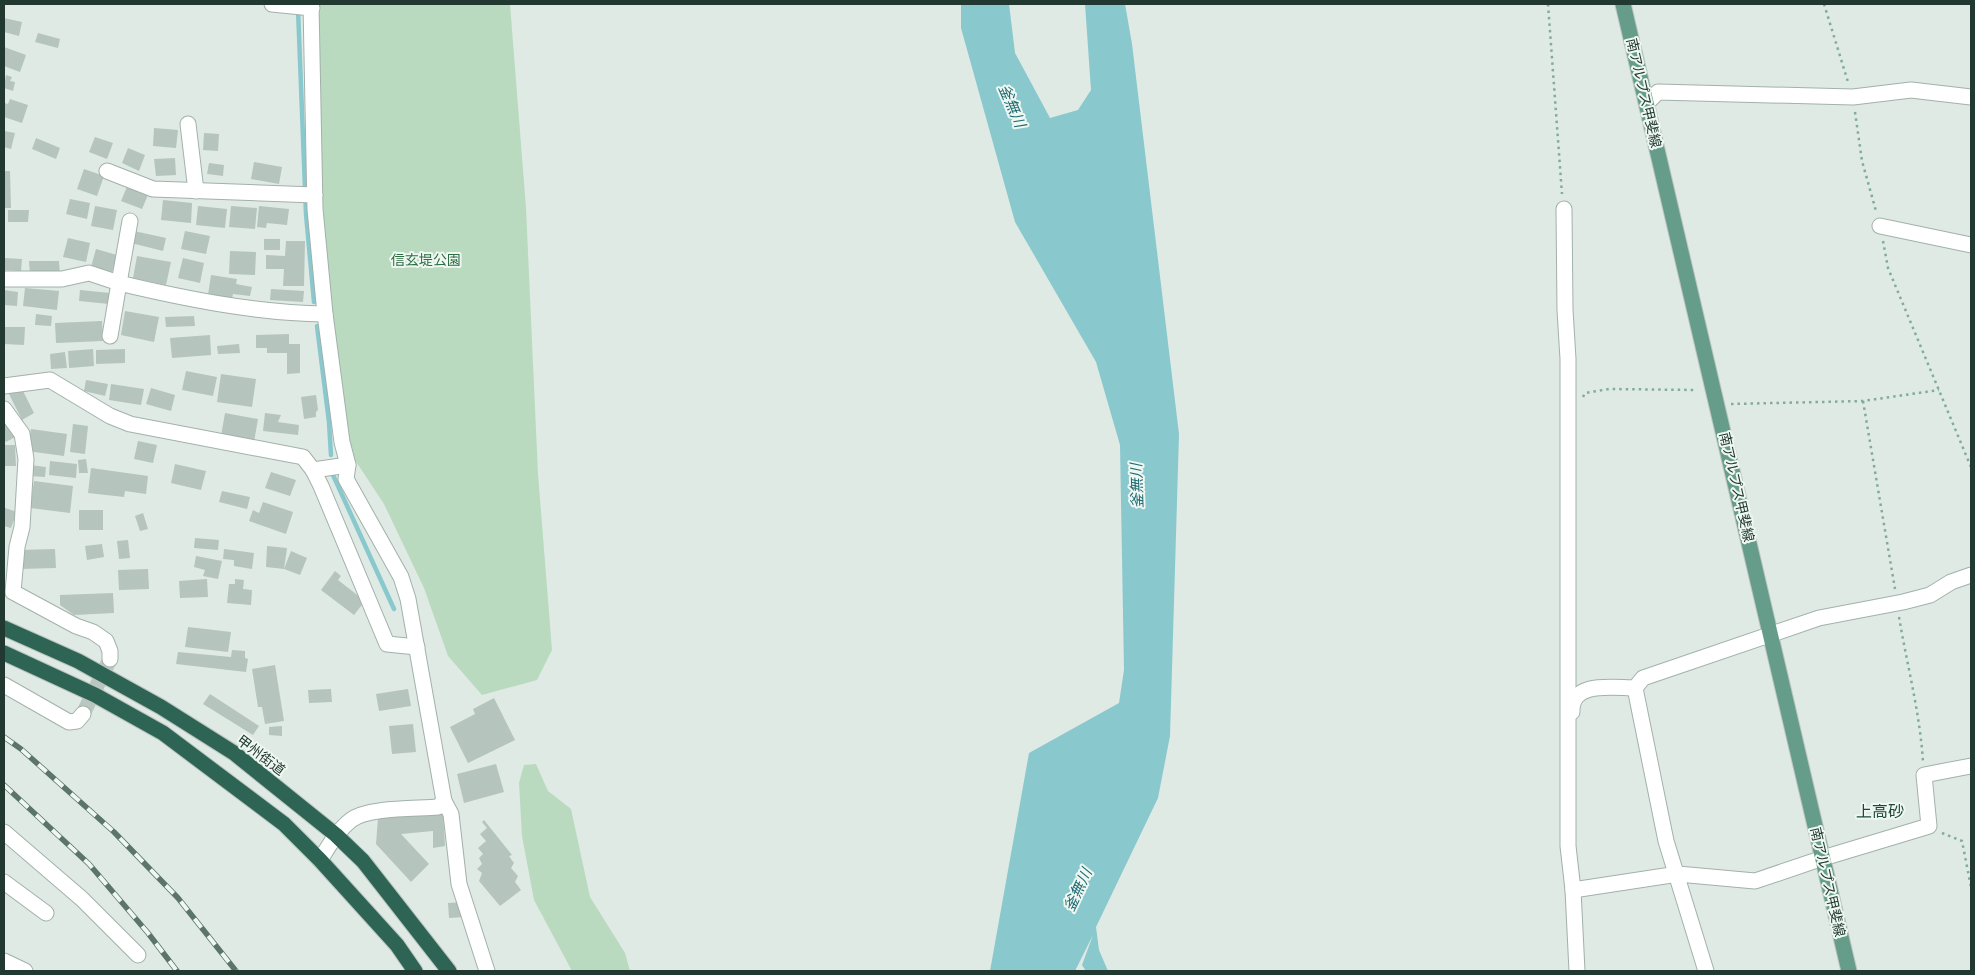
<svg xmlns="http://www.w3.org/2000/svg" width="1975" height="975" viewBox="0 0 1975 975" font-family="'Varela Round','Noto Sans JP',sans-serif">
	<rect width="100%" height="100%" fill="#dfeae4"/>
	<g fill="#b9dabf">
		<path d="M 317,4 L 510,4 L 526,208 L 538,474 L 552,650 L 537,680 L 482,695 L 448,656 L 424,588 L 384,504 L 351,454 L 325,268 Z"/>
		<path d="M 536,764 L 548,791 L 571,809 L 590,897 L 625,953 L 630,971 L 572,971 L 534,900 L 522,836 L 519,783 L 524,765 Z"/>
	</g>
	<path fill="#89c8cd" d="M 961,4 L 1009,4 L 1015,53 L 1050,118 L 1078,110 L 1091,90 L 1085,4 L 1125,4 L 1132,44 L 1179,434 L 1170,736 L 1158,798 L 1096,927 L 1099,950 L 1108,971 L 1086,971 L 1082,965 L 1093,935 L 1075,971 L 990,971 L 1029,753 L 1119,703 L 1124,670 L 1120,445 L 1096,362 L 1015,222 L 961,28 Z"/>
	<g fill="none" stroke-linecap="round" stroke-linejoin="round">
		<g stroke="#89c8cd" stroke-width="4.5">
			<path d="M 298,9 L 306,214 L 314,302"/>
			<path d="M 317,326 L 329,422 L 331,455"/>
			<path d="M 333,475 L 394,609"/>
		</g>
	</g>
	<g fill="#b5c4bd">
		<path d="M 4,18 L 22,22 L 19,36 L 4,32 Z"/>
		<path d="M 38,33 L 60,39 L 58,48 L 35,42 Z"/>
		<path d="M 4,47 L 26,55 L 20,72 L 4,66 Z"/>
		<path d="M 6,75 L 12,77 L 10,81 L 15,82 L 13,91 L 4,88 Z"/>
		<path d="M 10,99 L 28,105 L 22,123 L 4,117 L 4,103 L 8,104 Z"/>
		<path d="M 154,128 L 178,130 L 176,148 L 153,146 Z"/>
		<path d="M 4,131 L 15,133 L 11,149 L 4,147 Z"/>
		<path d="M 204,133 L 219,134 L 218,151 L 203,150 Z"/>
		<path d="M 95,137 L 113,143 L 107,159 L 89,152 Z"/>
		<path d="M 36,138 L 60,148 L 56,159 L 32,149 Z"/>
		<path d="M 128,148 L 145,155 L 139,171 L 122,163 Z"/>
		<path d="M 175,158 L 176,175 L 156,176 L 154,159 Z"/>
		<path d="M 254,162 L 282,167 L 279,184 L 251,179 Z"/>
		<path d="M 209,163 L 224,165 L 223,176 L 207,174 Z"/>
		<path d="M 84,169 L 104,176 L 97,196 L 77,189 Z"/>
		<path d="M 4,171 L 10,171 L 11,208 L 4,208 Z"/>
		<path d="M 129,182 L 143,188 L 141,193 L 148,195 L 142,209 L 121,201 Z"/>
		<path d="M 70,199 L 90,203 L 87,219 L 66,214 Z"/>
		<path d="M 163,200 L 192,203 L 191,223 L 161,220 Z"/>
		<path d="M 95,206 L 117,210 L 113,230 L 91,226 Z"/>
		<path d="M 198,206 L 227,209 L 225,228 L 196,225 Z"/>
		<path d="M 231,206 L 257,208 L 255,229 L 229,227 Z"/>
		<path d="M 259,206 L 289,209 L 287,225 L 267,223 L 266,228 L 257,227 Z"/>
		<path d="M 8,210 L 29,210 L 28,222 L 8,222 Z"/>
		<path d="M 134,231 L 166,238 L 163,251 L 131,243 Z"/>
		<path d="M 185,231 L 210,236 L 206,254 L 181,249 Z"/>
		<path d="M 68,238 L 90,243 L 86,262 L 63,257 Z"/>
		<rect x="264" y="239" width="16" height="11"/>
		<path d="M 286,241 L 305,241 L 304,286 L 283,286 L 284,269 L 266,269 L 266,255 L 285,256 Z"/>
		<path d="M 96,249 L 117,255 L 112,272 L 91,267 Z"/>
		<path d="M 230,251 L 256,252 L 255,275 L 229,274 Z"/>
		<path d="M 137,256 L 171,262 L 166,285 L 133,278 Z"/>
		<path d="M 4,258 L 22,259 L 21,271 L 4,270 Z"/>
		<path d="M 183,258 L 204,263 L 200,283 L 178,278 Z"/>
		<path d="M 29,261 L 59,261 L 60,275 L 30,275 Z"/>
		<path d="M 211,275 L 237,279 L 236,284 L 252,287 L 250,296 L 233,294 L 232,299 L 208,295 Z"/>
		<path d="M 25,288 L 59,291 L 57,310 L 23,306 Z"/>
		<path d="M 271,289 L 304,291 L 303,302 L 270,300 Z"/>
		<path d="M 4,290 L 18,292 L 17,306 L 4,305 Z"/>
		<path d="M 80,290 L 110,293 L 109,304 L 79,301 Z"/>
		<path d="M 125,311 L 159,317 L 154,342 L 121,335 Z"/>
		<path d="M 36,314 L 52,316 L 51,326 L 35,325 Z"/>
		<path d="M 194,316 L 195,326 L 166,327 L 165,317 Z"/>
		<path d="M 102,321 L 103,341 L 56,343 L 55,323 Z"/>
		<path d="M 4,327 L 25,327 L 24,345 L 4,344 Z"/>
		<path d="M 289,334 L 289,344 L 300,344 L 300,373 L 287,374 L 287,353 L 267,353 L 267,348 L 256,348 L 256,335 Z"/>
		<path d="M 210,335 L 211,355 L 172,358 L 170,338 Z"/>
		<path d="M 239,344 L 240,353 L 218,354 L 217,346 Z"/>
		<path d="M 93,349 L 94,366 L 69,368 L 68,351 Z"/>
		<path d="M 125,349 L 125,363 L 96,364 L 96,350 Z"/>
		<path d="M 65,352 L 67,368 L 51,369 L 50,354 Z"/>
		<path d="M 186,371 L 217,377 L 213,396 L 182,390 Z"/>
		<path d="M 221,374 L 256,379 L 252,407 L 217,402 Z"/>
		<path d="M 86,380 L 108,384 L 105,396 L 84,391 Z"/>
		<path d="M 111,384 L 144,389 L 141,405 L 109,400 Z"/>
		<path d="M 21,387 L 34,413 L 22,420 L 7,390 Z"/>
		<path d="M 151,388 L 175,395 L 171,411 L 146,404 Z"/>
		<path d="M 316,395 L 318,410 L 316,412 L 316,417 L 304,419 L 301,397 Z"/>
		<path d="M 225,413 L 258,419 L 254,442 L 221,436 Z"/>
		<path d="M 265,413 L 281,415 L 278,422 L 299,425 L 298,435 L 263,431 Z"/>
		<path d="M 4,419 L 17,436 L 6,442 L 4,439 Z"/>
		<path d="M 73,424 L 88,426 L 85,454 L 70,452 Z"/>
		<path d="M 31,429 L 67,434 L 64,456 L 27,451 Z"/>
		<path d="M 138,441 L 157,445 L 153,463 L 134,459 Z"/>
		<path d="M 4,445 L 15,445 L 16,466 L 4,466 Z"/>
		<path d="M 86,459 L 88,473 L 79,473 L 78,460 Z"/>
		<path d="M 50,461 L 77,464 L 76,478 L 49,475 Z"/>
		<path d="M 175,464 L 206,471 L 201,490 L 171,483 Z"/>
		<path d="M 30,465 L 46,467 L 45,477 L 29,476 Z"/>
		<path d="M 91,468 L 148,476 L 146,494 L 125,491 L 124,497 L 88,493 Z"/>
		<path d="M 271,472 L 296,480 L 290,496 L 265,488 Z"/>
		<path d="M 34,481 L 73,486 L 70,513 L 30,508 Z"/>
		<path d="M 222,491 L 250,497 L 247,509 L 219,502 Z"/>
		<path d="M 263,502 L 293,512 L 286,534 L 249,521 L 253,510 L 259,513 Z"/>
		<path d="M 5,508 L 17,512 L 11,528 L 4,526 Z"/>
		<rect x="79" y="510" width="24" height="20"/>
		<path d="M 143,513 L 148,529 L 140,531 L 135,516 Z"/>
		<path d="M 195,538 L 219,540 L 218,550 L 194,548 Z"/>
		<path d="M 128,540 L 130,558 L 119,559 L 117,541 Z"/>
		<path d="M 102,544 L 104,557 L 87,560 L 85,546 Z"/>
		<path d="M 267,546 L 287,548 L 284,569 L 266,567 Z"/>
		<path d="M 55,549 L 56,568 L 20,569 L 19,550 Z"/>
		<path d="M 224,549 L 254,553 L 252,569 L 234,566 L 234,560 L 223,559 Z"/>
		<path d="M 291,551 L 307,558 L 300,575 L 284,569 Z"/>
		<path d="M 196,556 L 222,561 L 218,579 L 203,576 L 205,570 L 194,567 Z"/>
		<path d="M 148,569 L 149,589 L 119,590 L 118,570 Z"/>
		<path d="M 335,571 L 341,576 L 338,580 L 365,601 L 354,615 L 321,590 Z"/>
		<path d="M 207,579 L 208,597 L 180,598 L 179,581 Z"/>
		<path d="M 235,579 L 244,580 L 243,589 L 252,590 L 251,605 L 227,603 L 229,584 L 235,584 Z"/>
		<path d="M 113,593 L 114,613 L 74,615 L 60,605 L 60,595 Z"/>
		<path d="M 188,627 L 231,632 L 228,652 L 185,647 Z"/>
		<path d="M 232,650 L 245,651 L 245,658 L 248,659 L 246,672 L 176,664 L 178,652 L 231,657 Z"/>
		<path d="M 275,665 L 284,721 L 265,724 L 262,707 L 258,707 L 252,669 Z"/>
		<path d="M 331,689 L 332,702 L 309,703 L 308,690 Z"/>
		<path d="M 408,689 L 411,706 L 379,711 L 376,694 Z"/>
		<path d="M 210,694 L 259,726 L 253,735 L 203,704 Z"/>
		<path d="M 494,698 L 515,740 L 468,763 L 450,727 L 475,714 L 473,709 Z"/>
		<path d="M 413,724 L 416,752 L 392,754 L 389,726 Z"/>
		<path d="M 282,726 L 282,736 L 269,735 L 269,727 Z"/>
		<path d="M 496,764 L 504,792 L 464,803 L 457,774 Z"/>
		<path d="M 443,812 L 445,846 L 433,848 L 433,831 L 401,834 L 429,864 L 411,882 L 376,844 L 378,818 Z"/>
		<path d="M 484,820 L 512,855 L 509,856 L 514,863 L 511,868 L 518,876 L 515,882 L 521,890 L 500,906 L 479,881 L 482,873 L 477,869 L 482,864 L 479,858 L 483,854 L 478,848 L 486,841 L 480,834 L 487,828 L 482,822 Z"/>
		<path d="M 464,902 L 464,917 L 449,918 L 448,903 Z"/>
	</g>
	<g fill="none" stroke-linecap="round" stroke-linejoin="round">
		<path stroke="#b9c7c0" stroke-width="15" stroke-dasharray="15 8" stroke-linecap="butt" d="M 83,714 L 110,659"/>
		<defs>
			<g id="minor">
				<path d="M 272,4 L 312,8"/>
				<path d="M 311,4 L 315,209 L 325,314 L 342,442 L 348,465 L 346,479 L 401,577 L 408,599 L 444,801 L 438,807 C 416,809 368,807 351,820 C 337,831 329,846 320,860"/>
				<path d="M 1647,103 L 1658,92 L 1853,97 L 1911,90 L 1971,97"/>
				<path d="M 188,124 L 196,191"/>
				<path d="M 107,171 L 153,189 L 315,195"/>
				<path d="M 1564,209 L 1565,310 L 1568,359 L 1568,846 L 1573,890 L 1577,971"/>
				<path d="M 1880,226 L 1971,245"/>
				<path d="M 4,279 L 62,279 L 89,273 L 119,283 L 130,221"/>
				<path d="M 110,336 L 119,283 C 186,299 256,313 325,314"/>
				<path d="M 4,386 L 50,380 L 110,416 L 130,424 L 303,457 L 313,470 L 321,486 L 387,644 L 417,647"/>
				<path d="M 4,409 L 22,434 L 26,459 L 22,527 L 17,547 L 13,592 L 76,626 L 93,632 L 106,641 L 110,651 L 110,659"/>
				<path d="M 313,470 L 348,465"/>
				<path d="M 4,685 L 69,722 L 77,721 L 83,714"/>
				<path d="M 1572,712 C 1571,680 1614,688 1635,688"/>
				<path d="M 444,801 L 451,814 L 459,884 L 487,971"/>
				<path d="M 4,832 L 82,899 L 138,955"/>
				<path d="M 4,882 L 46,913"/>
				<path d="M 1573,890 L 1678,874 L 1755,881 L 1823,858 L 1929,826 L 1924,775 L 1971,766"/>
				<path d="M 4,961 L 25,971"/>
				<path d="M 1706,971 L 1666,841 L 1635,688 L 1643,678 L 1819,618 L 1903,602 L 1930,595 L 1951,582 L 1971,575"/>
			</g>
			<path id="major" d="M 1623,4 L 1849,971"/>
			<g id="highway">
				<path d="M 4,628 L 78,661 L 161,707 L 234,753 L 336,835 L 363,861 L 449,971"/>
				<path d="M 4,653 L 95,695 L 163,733 L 284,824 L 320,860 L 397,945 L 415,971"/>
			</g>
		</defs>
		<use href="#minor" stroke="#a2b1ab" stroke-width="17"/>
		<use href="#major" stroke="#bcc4c1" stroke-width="17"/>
		<use href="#highway" stroke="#bcc4c1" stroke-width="17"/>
		<g stroke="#81ac9b" stroke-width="2.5" stroke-dasharray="2.5 4" stroke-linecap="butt">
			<path d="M 1548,4 L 1562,194"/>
			<path d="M 1824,4 L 1848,82"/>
			<path d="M 1855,112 L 1862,161 L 1876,211"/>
			<path d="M 1883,241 L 1888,268 L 1971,467"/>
			<path d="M 1583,397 L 1585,393 L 1609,389 L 1697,390"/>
			<path d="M 1863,401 L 1895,589"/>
			<path d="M 1731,404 L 1863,401 L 1939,390"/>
			<path d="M 1899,617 C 1907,665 1920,713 1923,762"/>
			<path d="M 1942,833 L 1962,841 L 1971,887"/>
		</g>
		<use href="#minor" stroke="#fff" stroke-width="15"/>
		<use href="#major" stroke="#659d8a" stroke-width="15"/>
		<use href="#highway" stroke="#2e6454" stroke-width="15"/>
		<defs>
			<g id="rail">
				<path d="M 4,737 L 21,749 L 114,832 L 178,898 L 236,971"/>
				<path d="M 4,785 L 89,864 L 148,933 L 177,971"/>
			</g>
		</defs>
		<use href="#rail" stroke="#5b756c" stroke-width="5.5"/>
		<use href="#rail" stroke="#eff7f2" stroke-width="4" stroke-dasharray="11" stroke-linecap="butt"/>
	</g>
	<g text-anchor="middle" stroke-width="4" stroke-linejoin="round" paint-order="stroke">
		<g font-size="14" fill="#213931" stroke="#eff7f2">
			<text transform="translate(1644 93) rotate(77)" y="5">南アルプス甲斐線</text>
			<text transform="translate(1737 487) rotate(77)" y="5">南アルプス甲斐線</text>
			<text transform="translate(261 755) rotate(37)" y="5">甲州街道</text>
			<text transform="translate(1828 882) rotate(77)" y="5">南アルプス甲斐線</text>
		</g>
		<g font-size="14" fill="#2d6e41" stroke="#eff7f2">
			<text x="426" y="265">信玄堤公園</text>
		</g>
		<g font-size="15" font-style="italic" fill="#1e6b72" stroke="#eff7f2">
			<text transform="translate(1012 106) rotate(67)" y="5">釜無川</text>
			<text transform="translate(1137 486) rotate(-92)" y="5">釜無川</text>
			<text transform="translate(1078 890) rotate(-65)" y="5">釜無川</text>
		</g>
		<g font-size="16" fill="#1e4a3c" stroke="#eff7f2">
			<text x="1880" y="817">上高砂</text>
		</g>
	</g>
	<rect width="1975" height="975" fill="none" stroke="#213931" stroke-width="10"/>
</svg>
